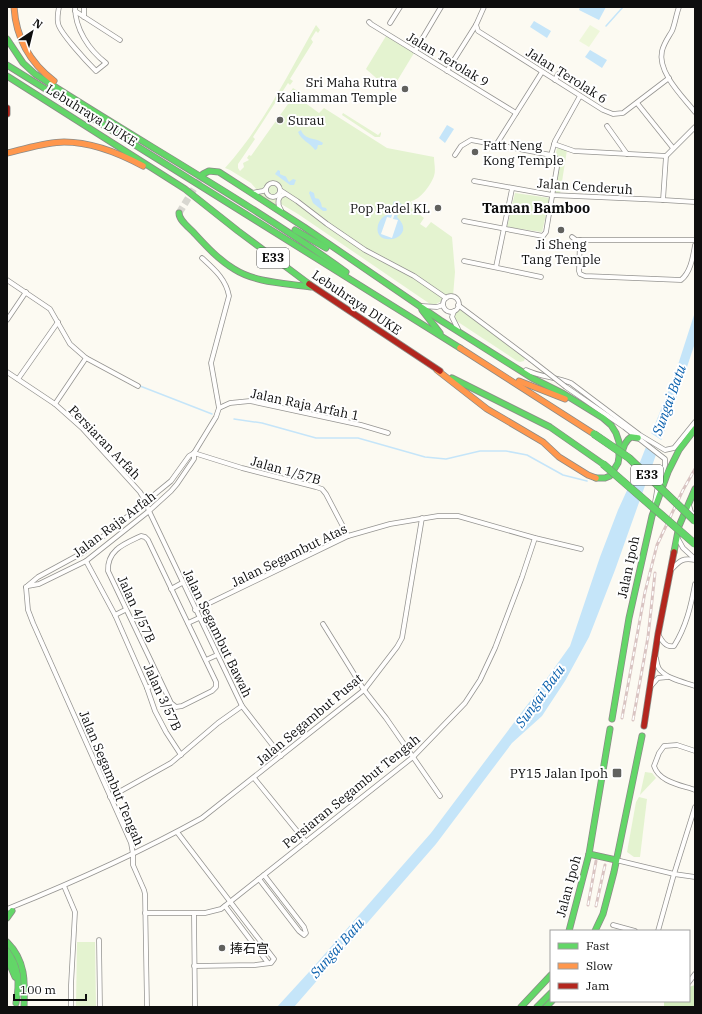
<svg xmlns="http://www.w3.org/2000/svg" width="702" height="1014" viewBox="0 0 702 1014" font-family="'IBM Plex Serif','Noto Sans SC',serif">
	<rect width="100%" height="100%" fill="#fcfaf2"/>
	<g fill="#e4f3d0">
		<path d="M 316,25 L 320,30 L 318,33 L 316,31 L 311,39 L 313,42 L 290,79 L 293,81 L 290,85 L 288,83 L 253,137 L 255,139 L 238,164 L 238,168 L 240,171 L 244,167 L 243,163 L 249,160 L 247,158 L 249,155 L 251,156 L 293,97 L 289,94 L 293,88 L 307,97 L 304,102 L 319,113 L 324,108 L 387,148 L 434,157 C 434,163 436,170 434,176 C 431,185 420,200 411,201 L 412,204 L 410,207 L 424,218 L 420,224 L 426,228 L 431,222 L 452,237 L 455,272 L 453,296 L 446,298 L 433,306 L 298,214 L 276,201 L 277,207 L 259,194 L 263,192 L 258,191 L 251,183 L 230,170 L 225,168 C 263,126 288,74 316,25 Z"/>
		<path d="M 386,36 L 414,53 L 391,91 L 366,69 Z"/>
		<path d="M 343,113 L 378,135 L 381,132 L 381,134 L 380,137 L 375,137 L 342,115 Z"/>
		<path d="M 557,148 L 567,150 L 560,194 L 557,194 L 555,191 L 560,160 L 556,153 Z"/>
		<path d="M 515,193 L 550,198 L 542,232 L 507,227 Z"/>
		<path d="M 459,308 L 524,354 L 525,358 L 524,361 L 520,362 L 517,361 L 455,320 L 454,317 L 455,312 Z"/>
		<path d="M 645,772 L 652,773 L 656,778 L 640,795 Z"/>
		<path d="M 639,797 L 647,799 L 640,857 L 634,857 L 627,852 L 636,802 Z"/>
		<path d="M 77,942 L 95,942 L 96,1007 L 76,1007 Z"/>
	</g>
	<path fill="#d3ecbd" d="M 695,985 L 695,1007 L 664,1007 L 664,1001 L 689,1001 L 689,987 Z"/>
	<path fill="#eef7da" d="M 590,25 L 600,31 L 589,47 L 579,41 Z"/>
	<g fill="#c5e5f9">
		<path d="M 580,7 L 606,7 L 599,20 L 579,10 Z"/>
		<path d="M 534,21 L 551,31 L 547,38 L 530,27 Z"/>
		<path d="M 590,50 L 607,60 L 602,68 L 585,57 Z"/>
		<path d="M 447,125 L 454,129 L 445,143 L 439,138 Z"/>
		<path d="M 301,130 C 305,141 316,137 323,143 L 322,145 L 318,145 L 317,149 L 315,150 C 310,143 301,140 298,132 Z"/>
		<path d="M 278,170 L 280,171 L 280,174 C 287,178 284,173 289,182 L 293,179 L 296,180 L 294,185 L 290,185 L 275,174 Z"/>
		<path d="M 310,191 L 314,193 L 315,198 L 319,199 L 321,203 L 322,207 L 326,208 L 327,210 L 326,211 L 323,211 L 313,203 L 309,193 Z"/>
		<path d="M 394,201 L 402,204 L 397,217 C 420,239 372,250 378,225 C 380,219 383,216 389,214 Z"/>
		<path d="M 695,312 L 695,343 L 684,376 L 615,570 L 589,637 L 565,681 L 542,716 L 512,743 L 436,844 L 294,1007 L 277,1007 L 309,972 L 431,833 L 540,688 L 570,646 L 600,557 L 618,510 L 640,462 L 675,374 Z"/>
	</g>
	<g fill="#fcfaf2">
		<path d="M 397,201 L 399,202 L 393,219 L 398,220 L 392,238 L 381,234 L 387,217 L 391,218 Z"/>
		<path d="M 649,432 L 663,441 L 658,454 L 644,445 Z"/>
	</g>
	<g fill="none" stroke-linecap="round" stroke-linejoin="round">
		<g stroke="#c5e5f9" stroke-width="1.5">
			<path d="M 606,26 L 623,7"/>
			<path d="M 140,386 L 212,414"/>
			<path d="M 234,419 L 262,423 L 316,438 L 358,438 L 425,457 L 446,459 L 480,451 L 506,451 L 527,455 L 563,475 L 587,481"/>
		</g>
		<path stroke="#d8d7d0" stroke-width="7" stroke-dasharray="7 3.5" stroke-linecap="butt" d="M 179,213 L 200,179"/>
		<defs>
			<g id="street">
				<path d="M 59,7 C 58,12 57,18 58,23 C 59,32 88,63 96,71 L 106,63 C 89,50 75,29 75,7"/>
				<path d="M 84,7 L 84,17"/>
				<path d="M 679,7 C 676,15 675,24 672,31 C 668,38 664,43 662,51 C 657,72 683,97 695,112"/>
				<path d="M 75,11 L 120,40"/>
				<path d="M 369,22 L 371,24 L 516,113"/>
				<path d="M 390,23 L 400,7"/>
				<path d="M 476,25 L 478,31 L 603,110 L 613,114 L 623,113 L 669,78"/>
				<path d="M 415,51 L 441,7"/>
				<path d="M 447,71 L 476,25 L 484,7"/>
				<path d="M 555,80 L 558,74"/>
				<path d="M 637,103 L 673,148"/>
				<path d="M 607,126 L 627,154"/>
				<path d="M 554,144 L 574,151 L 666,156"/>
				<path d="M 496,145 L 542,72"/>
				<path d="M 455,155 L 461,146 L 471,140 L 551,155 L 555,157 L 558,161 L 546,232 L 543,236 L 464,221"/>
				<path d="M 551,155 L 555,141 L 580,96"/>
				<path d="M 474,181 L 552,195 L 663,200 L 695,202"/>
				<circle cx="273" cy="190" r="7"/>
				<path d="M 280,190 L 297,201 L 327,224 L 365,250 L 414,276 L 446,298"/>
				<path d="M 252,193 L 263,191 L 266,189"/>
				<path d="M 663,200 L 666,156 L 695,127"/>
				<path d="M 281,210 C 277,204 277,196 285,194"/>
				<path d="M 572,237 L 576,240 L 695,240"/>
				<path d="M 580,240 L 579,271 L 580,274 L 585,276 L 681,280 C 691,272 693,256 695,245"/>
				<path d="M 464,261 L 541,277"/>
				<path d="M 496,267 L 512,189"/>
				<path d="M 7,280 L 50,309 L 70,344 L 86,358 L 138,386"/>
				<circle cx="451" cy="304" r="8"/>
				<path d="M 458,305 L 530,359"/>
				<path d="M 422,306 L 437,307 L 443,305"/>
				<path d="M 454,311 L 452,317 L 458,329"/>
				<path d="M 7,320 L 26,292"/>
				<path d="M 526,370 C 540,377 556,377 571,383 L 640,435 L 665,450 L 674,448 L 695,422"/>
				<path d="M 7,372 L 55,404 L 82,428 L 140,492 L 146,502 L 149,511 L 242,706 L 281,756"/>
				<path d="M 18,379 L 58,322"/>
				<path d="M 566,387 L 624,427 L 665,459 L 665,465 L 658,485 L 655,502"/>
				<path d="M 55,404 L 86,358"/>
				<path d="M 219,408 L 230,403 L 250,401 L 361,425 L 388,433"/>
				<path d="M 194,453 L 242,468 L 316,487 L 322,489 L 326,494 L 348,536"/>
				<path d="M 689,505 L 691,512 L 695,516"/>
				<path d="M 141,536 L 145,537 L 148,540 L 216,682 L 216,687 L 212,691 L 182,706 L 176,707 L 171,703 L 108,571 C 107,550 124,544 141,536 Z"/>
				<path d="M 677,537 L 683,548 L 695,559"/>
				<path d="M 86,561 L 115,615 L 147,688 L 155,711 L 166,732 L 181,755"/>
				<path d="M 672,569 C 680,560 683,558 695,560"/>
				<path d="M 28,586 L 39,584 L 86,561 L 149,511 L 171,491 L 177,484 L 194,459 L 194,453"/>
				<path d="M 26,587 L 28,610 L 33,623 L 131,843 L 133,854 L 133,865 L 144,890 L 145,894 L 147,1007"/>
				<path d="M 26,587 L 38,577 L 84,552 L 171,481 L 189,456 L 194,453 L 216,417 L 219,408 L 211,363 L 229,296 C 226,279 214,269 202,258"/>
				<path d="M 171,589 L 182,583"/>
				<path d="M 195,610 L 348,536 L 390,524 L 438,516 L 458,516 L 535,538 L 581,549"/>
				<path d="M 115,615 L 125,610"/>
				<path d="M 188,623 L 199,618"/>
				<path d="M 323,624 L 364,690 L 386,718 L 440,796"/>
				<path d="M 658,634 C 662,641 666,648 674,646 C 686,627 691,606 695,584"/>
				<path d="M 656,658 C 657,662 657,667 660,670 C 668,679 684,682 695,686"/>
				<path d="M 206,660 L 217,655"/>
				<path d="M 651,686 L 658,678 L 668,677"/>
				<path d="M 147,688 L 160,681"/>
				<path d="M 695,751 L 677,745 L 664,746 L 659,753 L 654,766 C 659,782 681,785 695,790"/>
				<path d="M 254,778 L 306,842"/>
				<path d="M 110,797 L 171,763 L 218,723 L 242,706"/>
				<path d="M 177,832 L 274,959 L 271,963 L 255,965 L 194,966"/>
				<path d="M 616,860 L 674,874 L 695,877"/>
				<path d="M 259,879 L 299,931 L 304,935 L 306,933 L 304,927 L 264,875"/>
				<path d="M 64,886 L 75,912 L 71,985 L 71,1007"/>
				<path d="M 225,906 L 268,963"/>
				<path d="M 7,909 C 74,882 139,853 202,818 L 364,690 L 397,647 L 402,638 L 422,518"/>
				<path d="M 145,913 L 205,913 L 221,909 L 413,757 L 465,703 L 480,680 L 495,648 L 522,577 L 535,538"/>
				<path d="M 194,914 L 195,1007"/>
				<path d="M 613,925 L 635,931"/>
				<path d="M 658,931 L 674,874 L 695,807"/>
				<path d="M 99,940 L 100,1007"/>
				<path d="M 689,982 L 695,974"/>
			</g>
			<g id="fast">
				<path d="M 7,39 L 23,63 L 35,74 C 138,141 246,200 346,272"/>
				<path d="M 7,65 L 460,348"/>
				<path d="M 7,76 L 185,189 L 238,231 L 309,284"/>
				<path d="M 203,174 L 209,171 L 219,172 L 304,227 L 440,320 L 532,378 L 564,394 L 603,418 L 611,425 L 616,433 L 619,442 L 619,457 L 618,463 L 610,476 L 605,478 L 596,478"/>
				<path d="M 179,213 C 179,221 190,228 195,234 C 207,247 219,260 234,269 C 256,283 285,283 311,287"/>
				<path d="M 295,230 L 326,248"/>
				<path d="M 422,310 L 440,333"/>
				<path d="M 452,378 L 550,427 L 603,464"/>
				<path d="M 622,454 C 623,447 625,441 631,437 L 638,438"/>
				<path d="M 674,552 L 679,526 L 695,489"/>
				<path d="M 612,719 L 629,618 L 652,516 L 668,472 L 679,450 L 695,429"/>
				<path d="M 589,854 L 616,860"/>
				<path d="M 7,918 L 12,911"/>
				<path d="M 569,931 L 589,854 L 610,729"/>
				<path d="M 595,931 L 603,914 L 614,872 L 642,736"/>
				<path d="M 7,942 C 26,961 25,982 24,1007"/>
				<path d="M 7,951 C 19,967 20,983 16,1003"/>
				<path d="M 7,958 L 15,977"/>
				<path d="M 521,1007 L 551,975"/>
				<path d="M 537,1007 L 551,993"/>
				<path d="M 546,1007 L 552,1001"/>
			</g>
			<g id="slow">
				<path d="M 14,7 C 16,38 29,62 54,81"/>
				<path d="M 7,153 C 26,149 45,142 64,142 C 92,142 119,153 143,166"/>
				<path d="M 460,348 L 594,434"/>
				<path d="M 437,370 L 487,409 L 543,442 L 559,457 L 588,475 L 596,478"/>
				<path d="M 519,381 L 565,399"/>
			</g>
			<g id="jam">
				<path d="M 7,108 L 7,114"/>
				<path d="M 309,284 L 440,371"/>
				<path d="M 644,726 L 658,634 L 674,552"/>
			</g>
		</defs>
		<use href="#street" stroke="#959491" stroke-width="5.5"/>
		<use href="#fast" stroke="#8c8b87" stroke-width="7"/>
		<use href="#slow" stroke="#8c8b87" stroke-width="7"/>
		<use href="#jam" stroke="#8c8b87" stroke-width="7"/>
		<use href="#street" stroke="#fffefd" stroke-width="4"/>
		<use href="#fast" stroke="#63d668" stroke-width="5.5"/>
		<use href="#slow" stroke="#ff974d" stroke-width="5.5"/>
		<use href="#jam" stroke="#b3261e" stroke-width="5.5"/>
		<defs>
			<g id="rail">
				<path d="M 622,718 L 645,592 L 657,545 L 683,490 L 695,469"/>
				<path d="M 633,720 L 648,637 L 655,573"/>
				<path d="M 588,905 L 596,861"/>
				<path d="M 596,906 L 605,865"/>
			</g>
		</defs>
		<use href="#rail" stroke="#d9c4c2" stroke-width="3"/>
		<use href="#rail" stroke="#fff" stroke-width="1.5" stroke-dasharray="4.5" stroke-linecap="butt"/>
		<defs>
			<path id="street-bridge" d="M 530,359 L 566,387"/>
			<g id="fast-bridge">
				<path d="M 594,434 L 629,458 L 695,521"/>
				<path d="M 603,464 L 695,544"/>
			</g>
		</defs>
		<use href="#street-bridge" stroke="#959491" stroke-width="5.5" stroke-linecap="butt"/>
		<use href="#fast-bridge" stroke="#82827e" stroke-width="8" stroke-linecap="butt"/>
		<use href="#street-bridge" stroke="#fffefd" stroke-width="4"/>
		<use href="#fast-bridge" stroke="#63d668" stroke-width="7"/>
	</g>
	<g fill="#61615e" stroke="#fff" stroke-width="1.5">
		<circle cx="405" cy="89" r="4"/>
		<circle cx="280" cy="120" r="4"/>
		<circle cx="475" cy="152" r="4"/>
		<circle cx="438" cy="208" r="4"/>
		<circle cx="561" cy="230" r="4"/>
		<rect x="612" y="768" width="10" height="10" rx="2"/>
		<circle cx="222" cy="948" r="4"/>
	</g>
	<g text-anchor="middle" stroke-width="4" stroke-linejoin="round" paint-order="stroke">
		<g fill="#fff" stroke="#565656" stroke-width="1">
			<rect x="257" y="248" width="32" height="20" rx="3"/>
			<rect x="631" y="465" width="32" height="20" rx="3"/>
		</g>
		<g font-size="12" font-weight="bold" fill="#0e0e0e">
			<text x="273" y="262">E33</text>
			<text x="647" y="479">E33</text>
		</g>
		<g font-size="13" fill="#0e0e0e" stroke="#fff">
			<text transform="translate(448 59) rotate(31)" y="5">Jalan Terolak 9</text>
			<text transform="translate(567 75) rotate(32)" y="5">Jalan Terolak 6</text>
			<text transform="translate(92 115) rotate(32)" y="5">Lebuhraya DUKE</text>
			<text transform="translate(585 186) rotate(4)" y="5">Jalan Cenderuh</text>
			<text transform="translate(357 302) rotate(34)" y="5">Lebuhraya DUKE</text>
			<text transform="translate(305 404) rotate(12)" y="5">Jalan Raja Arfah 1</text>
			<text transform="translate(105 442) rotate(46)" y="5">Persiaran Arfah</text>
			<text transform="translate(286 470) rotate(16)" y="5">Jalan 1/57B</text>
			<text transform="translate(114 524) rotate(-37)" y="5">Jalan Raja Arfah</text>
			<text transform="translate(289 555) rotate(-26)" y="5">Jalan Segambut Atas</text>
			<text transform="translate(628 567) rotate(-78)" y="5">Jalan Ipoh</text>
			<text transform="translate(137 609) rotate(65)" y="5">Jalan 4/57B</text>
			<text transform="translate(218 633) rotate(64)" y="5">Jalan Segambut Bawah</text>
			<text transform="translate(163 697) rotate(65)" y="5">Jalan 3/57B</text>
			<text transform="translate(309 719) rotate(-40)" y="5">Jalan Segambut Pusat</text>
			<text transform="translate(112 778) rotate(67)" y="5">Jalan Segambut Tengah</text>
			<text transform="translate(351 791) rotate(-39)" y="5">Persiaran Segambut Tengah</text>
			<text transform="translate(568 886) rotate(-75)" y="5">Jalan Ipoh</text>
		</g>
		<g font-size="13" fill="#0e0e0e" stroke="#fff" text-anchor="end">
			<text x="397" y="87">Sri Maha Rutra<tspan x="397" dy="15">Kaliamman Temple</tspan></text>
			<text x="288" y="125" text-anchor="start">Surau</text>
			<text x="483" y="150" text-anchor="start">Fatt Neng<tspan x="483" dy="15">Kong Temple</tspan></text>
			<text x="430" y="213">Pop Padel KL</text>
			<text x="561" y="249" text-anchor="middle">Ji Sheng<tspan x="561" dy="15">Tang Temple</tspan></text>
			<text x="608" y="778">PY15 Jalan Ipoh</text>
			<text x="230" y="953" text-anchor="start">捧石宫</text>
		</g>
		<g font-size="14" font-weight="bold" fill="#0e0e0e" stroke="#fff">
			<text x="536" y="213">Taman Bamboo</text>
		</g>
		<g font-size="14" font-style="italic" fill="#0a60ad" stroke="#fff">
			<text transform="translate(669 400) rotate(-70)" y="5">Sungai Batu</text>
			<text transform="translate(540 696) rotate(-54)" y="5">Sungai Batu</text>
			<text transform="translate(337 948) rotate(-49)" y="5">Sungai Batu</text>
		</g>
	</g>
	<rect width="702" height="1014" fill="none" stroke="#0e0e0e" stroke-width="16"/>
	<rect x="550" y="930" width="140" height="72" fill="#ffffff" stroke="#9f9f9f"/>
	<rect x="558" y="943" width="20" height="6" fill="#63d668" stroke="#9f9f9f"/>
	<text x="586" y="950" font-size="12" fill="#0e0e0e">Fast</text>
	<rect x="558" y="963" width="20" height="6" fill="#ff974d" stroke="#9f9f9f"/>
	<text x="586" y="970" font-size="12" fill="#0e0e0e">Slow</text>
	<rect x="558" y="983" width="20" height="6" fill="#b3261e" stroke="#9f9f9f"/>
	<text x="586" y="990" font-size="12" fill="#0e0e0e">Jam</text>
	<g transform="translate(32 32) rotate(35)" stroke="#ffffff" stroke-width="3" paint-order="stroke">
	<path d="M0-3L7 15L0 10L-7 15Z" fill="#0e0e0e"/>
	<text y="-6" font-size="11" font-weight="bold" text-anchor="middle" fill="#0e0e0e">N</text>
	</g>
	<path d="M14 994v6h72v-6" fill="none" stroke="#0e0e0e" stroke-width="2"/>
	<text x="20" y="994" font-size="12" fill="#0e0e0e" stroke="#ffffff" stroke-width="3" paint-order="stroke">100 m</text>
</svg>
